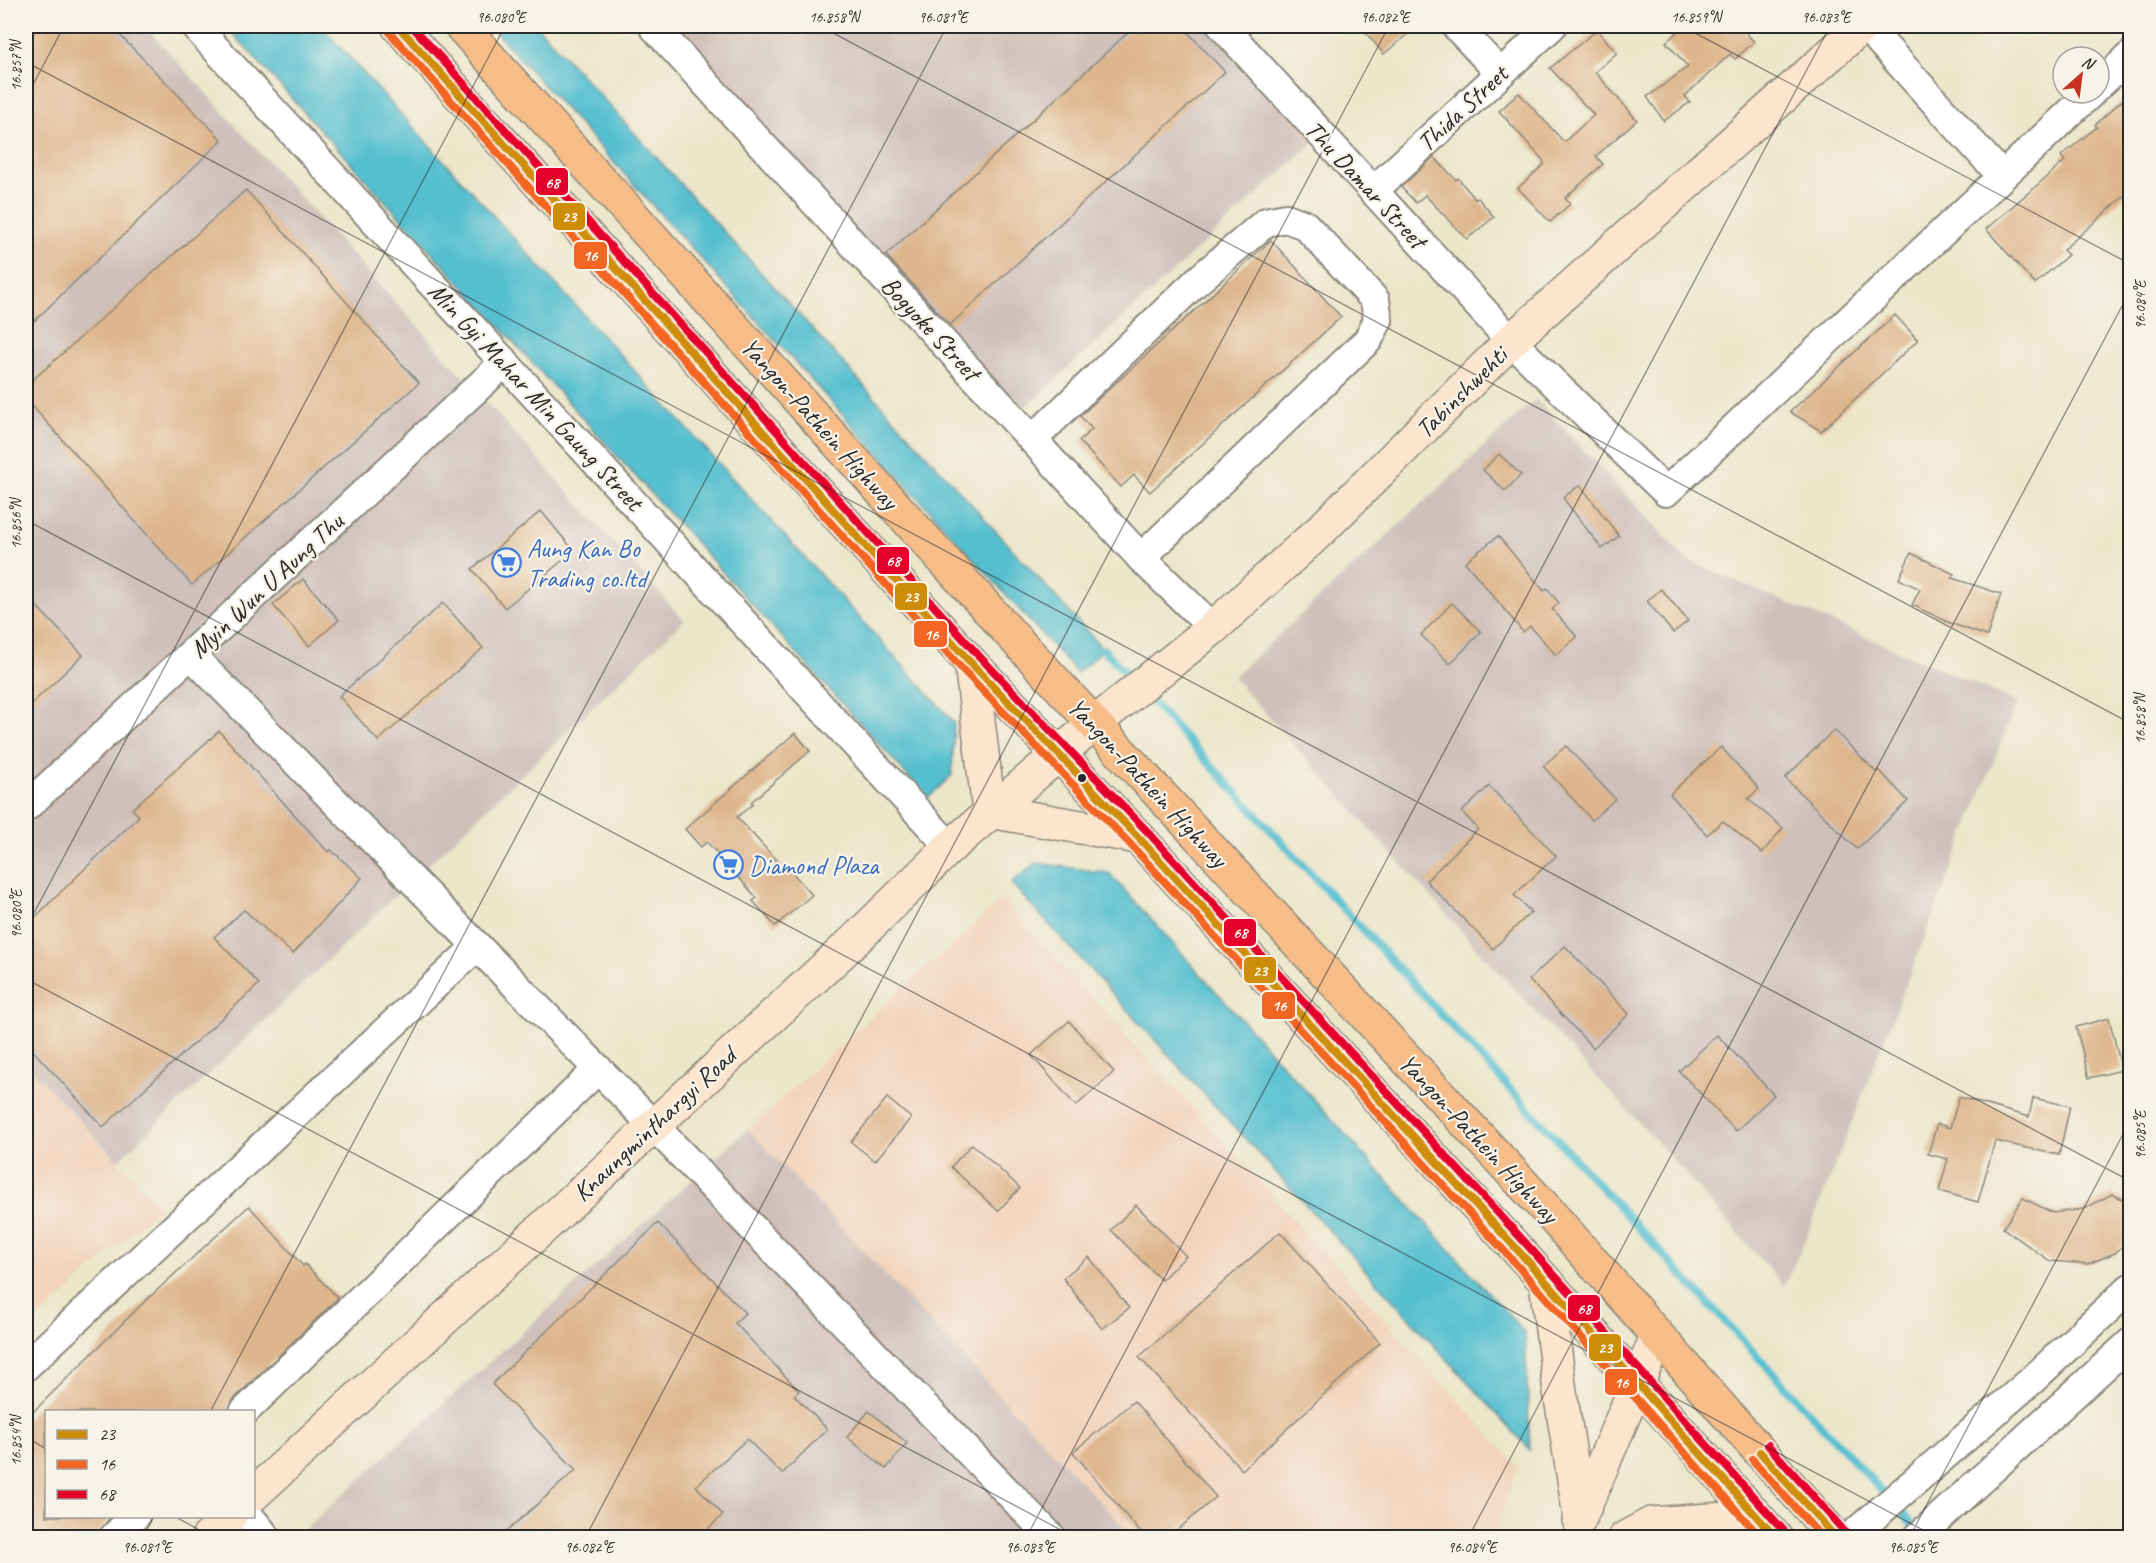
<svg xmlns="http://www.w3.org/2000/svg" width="2156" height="1563" viewBox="0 0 2156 1563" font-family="Caveat,sans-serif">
	<rect width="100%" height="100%" fill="#f7f3e8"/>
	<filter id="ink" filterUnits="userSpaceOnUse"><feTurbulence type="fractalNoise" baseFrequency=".0167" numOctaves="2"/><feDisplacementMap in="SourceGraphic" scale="12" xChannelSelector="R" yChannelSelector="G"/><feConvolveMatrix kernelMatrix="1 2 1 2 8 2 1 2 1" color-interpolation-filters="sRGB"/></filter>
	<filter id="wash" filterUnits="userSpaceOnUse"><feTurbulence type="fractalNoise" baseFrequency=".008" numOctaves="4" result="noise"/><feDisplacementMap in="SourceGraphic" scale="24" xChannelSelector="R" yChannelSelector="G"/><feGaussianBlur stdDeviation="1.35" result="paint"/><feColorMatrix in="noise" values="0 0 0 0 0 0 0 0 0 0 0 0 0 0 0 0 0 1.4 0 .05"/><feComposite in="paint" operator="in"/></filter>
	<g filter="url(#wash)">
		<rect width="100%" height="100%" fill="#ece6cb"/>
		<g fill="#f2d4be">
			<path d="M 1002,899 L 1518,1466 L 1493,1537 L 1133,1537 L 748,1129 Z"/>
			<path d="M 26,1064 L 160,1207 L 26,1330 Z"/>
		</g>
		<g fill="#cfc0ba">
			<path d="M 26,26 L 145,26 L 684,620 L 118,1161 L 26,1064 Z"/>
			<path d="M 661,26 L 1247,26 L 1336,122 L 1017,415 Z"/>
			<path d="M 1536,399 L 1687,560 L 2017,702 L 1809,1231 L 1784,1286 L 1658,1143 L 1481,953 L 1233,677 Z"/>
			<path d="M 748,1129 L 1133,1537 L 295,1538 Z"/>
		</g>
		<g fill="#54bfd0" stroke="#40757e" stroke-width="1.5">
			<path d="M 226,26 L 321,26 L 954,722 L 952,775 L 928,798 Z"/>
			<path d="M 490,26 L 537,26 L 1103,649 L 1077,673 Z"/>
			<path d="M 1036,863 L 1109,873 L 1525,1333 L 1530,1450 L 1011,883 Z"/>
		</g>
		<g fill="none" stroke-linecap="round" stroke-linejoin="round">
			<g stroke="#54bfd0" stroke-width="8">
				<path d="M 1103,649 L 1133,681"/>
				<path d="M 1143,692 L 1917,1529"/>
			</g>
		</g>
		<g id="blocks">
			<g fill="#deb68d">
				<path d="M 26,26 L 111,26 L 222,140 L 26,329 Z"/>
				<path d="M 1135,26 L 1182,26 L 1225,72 L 950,325 L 886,255 Z"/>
				<path d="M 1360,26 L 1417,26 L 1384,54 Z"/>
				<path d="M 1684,26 L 1740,26 L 1754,42 L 1735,59 L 1730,54 L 1685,96 L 1690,102 L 1664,121 L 1647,97 L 1688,67 L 1666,42 Z"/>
				<path d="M 1597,30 L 1617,53 L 1595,72 L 1637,120 L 1596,156 L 1603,164 L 1565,198 L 1570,204 L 1550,222 L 1518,188 L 1544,164 L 1543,160 L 1499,111 L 1519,93 L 1564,142 L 1594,115 L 1550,68 Z"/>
				<path d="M 2121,101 L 2130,111 L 2130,191 L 2063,250 L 2068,255 L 2035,284 L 1986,229 L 2065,161 L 2061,156 L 2097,127 L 2095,125 Z"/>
				<path d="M 1434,157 L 1456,180 L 1458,178 L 1475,199 L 1478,198 L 1494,217 L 1467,239 L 1425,195 L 1416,203 L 1401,187 Z"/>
				<path d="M 246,190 L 419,383 L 192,585 L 26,399 L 26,386 Z"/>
				<path d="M 1271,240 L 1341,317 L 1150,492 L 1134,475 L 1121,487 L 1079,441 L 1092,429 L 1080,416 Z"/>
				<path d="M 1895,315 L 1918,340 L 1821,431 L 1790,412 Z"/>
				<path d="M 1499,454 L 1521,475 L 1505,491 L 1483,470 Z"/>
				<path d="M 1580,485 L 1619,536 L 1602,549 L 1563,498 Z"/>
				<path d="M 541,511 L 574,551 L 505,608 L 472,569 Z"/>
				<path d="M 1498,536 L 1544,591 L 1547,588 L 1559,603 L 1552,609 L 1577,637 L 1556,655 L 1530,626 L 1523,632 L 1465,562 Z"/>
				<path d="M 1911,553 L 1954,574 L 1952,578 L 2001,594 L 1987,636 L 1950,623 L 1912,605 L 1920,589 L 1899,579 Z"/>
				<path d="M 303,579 L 339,620 L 309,646 L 273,605 Z"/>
				<path d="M 1661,589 L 1688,621 L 1673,633 L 1647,601 Z"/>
				<path d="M 26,595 L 83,655 L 26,709 Z"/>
				<path d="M 443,603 L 483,648 L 378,741 L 339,696 Z"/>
				<path d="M 1452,603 L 1481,632 L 1450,664 L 1421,635 Z"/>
				<path d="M 1834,730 L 1876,772 L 1879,770 L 1908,801 L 1857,849 L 1785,778 Z"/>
				<path d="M 219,731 L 328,852 L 331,850 L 362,878 L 293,954 L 244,910 L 214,937 L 259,984 L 103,1127 L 26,1043 L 26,926 L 139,816 L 132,809 Z"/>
				<path d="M 795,733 L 810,751 L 751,802 L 753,804 L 737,817 L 787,872 L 790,870 L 812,895 L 775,926 L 753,901 L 757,898 L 707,842 L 701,847 L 685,829 Z"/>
				<path d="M 1566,746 L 1615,799 L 1592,820 L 1543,766 Z"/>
				<path d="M 1721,747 L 1759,789 L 1748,799 L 1783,828 L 1762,853 L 1723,821 L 1707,835 L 1670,794 Z"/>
				<path d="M 1489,786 L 1556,856 L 1514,895 L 1531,912 L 1493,949 L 1426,881 L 1478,829 L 1462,812 Z"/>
				<path d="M 1565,946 L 1629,1014 L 1593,1048 L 1529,980 Z"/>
				<path d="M 2109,1018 L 2122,1070 L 2089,1078 L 2076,1027 Z"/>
				<path d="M 1069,1021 L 1114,1072 L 1076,1106 L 1031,1055 Z"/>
				<path d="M 1717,1035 L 1774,1095 L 1736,1131 L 1679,1071 Z"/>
				<path d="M 1959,1097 L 2029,1117 L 2033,1098 L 2070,1106 L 2059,1155 L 1995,1141 L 1978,1202 L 1939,1191 L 1948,1159 L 1928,1154 L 1937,1124 L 1950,1128 Z"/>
				<path d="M 887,1098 L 911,1118 L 875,1161 L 851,1142 Z"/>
				<path d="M 972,1144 L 1020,1188 L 998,1211 L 951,1167 Z"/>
				<path d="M 2112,1194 L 2130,1203 L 2130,1239 L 2115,1253 L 2088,1264 L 2050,1261 L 2003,1228 L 2023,1198 L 2053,1213 L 2084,1209 Z"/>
				<path d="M 1136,1205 L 1186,1256 L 1161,1280 L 1111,1230 Z"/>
				<path d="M 249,1206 L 303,1266 L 305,1264 L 338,1298 L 233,1400 L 228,1412 L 46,1412 L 46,1516 L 111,1516 L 95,1538 L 26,1538 L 26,1419 L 142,1304 Z"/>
				<path d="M 658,1223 L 745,1313 L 735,1323 L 799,1391 L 794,1395 L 827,1429 L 782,1474 L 747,1439 L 696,1486 L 723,1515 L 698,1538 L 499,1538 L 576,1470 L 492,1384 Z"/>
				<path d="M 1280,1232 L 1380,1343 L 1242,1470 L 1139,1357 Z"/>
				<path d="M 1089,1257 L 1129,1308 L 1102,1329 L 1063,1278 Z"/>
				<path d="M 1134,1401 L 1216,1497 L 1168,1538 L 1145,1538 L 1073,1452 Z"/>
				<path d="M 869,1411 L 907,1443 L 886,1469 L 847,1437 Z"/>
			</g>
		</g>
	</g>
	<g filter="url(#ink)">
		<use href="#blocks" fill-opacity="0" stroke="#8c887b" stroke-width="1.5"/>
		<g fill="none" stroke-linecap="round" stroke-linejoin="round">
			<defs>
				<g id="street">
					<path d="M 195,26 L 950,847"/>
					<path d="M 653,26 L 1141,558 L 1213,628"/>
					<path d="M 1222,26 L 1511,341 L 1666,492 L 2091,93"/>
					<path d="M 1456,26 L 1500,73"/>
					<path d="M 1866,26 L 2001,175"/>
					<path d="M 2099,85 L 2130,56"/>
					<path d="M 1373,191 L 1552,26"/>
					<path d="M 1033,439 L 1196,282 L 1266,222 L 1286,218 L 1305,225 L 1375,300 L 1378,320 L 1368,340 L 1141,558"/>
					<path d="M 191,655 L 653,1125 L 1052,1538"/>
					<path d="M 26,807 L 505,362"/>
					<path d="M 26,1366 L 477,946"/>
					<path d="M 244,1412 L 598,1069"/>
					<path d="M 249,1516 L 267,1538"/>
					<path d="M 113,1538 L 135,1516"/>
					<path d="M 1849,1538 L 2031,1381 L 2130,1288"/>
					<path d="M 1917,1538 L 2130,1343"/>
				</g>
				<g id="secondary">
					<path d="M 971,663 L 989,811"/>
					<path d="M 989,811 L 1138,837"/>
					<path d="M 1546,1282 L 1560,1392 L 1580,1517"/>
					<path d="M 254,1494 L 853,942 L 950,847 L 1094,724 L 1213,628 L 1322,529 L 1511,341 L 1862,26"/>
					<path d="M 1579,1520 L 1657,1337"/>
					<path d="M 208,1538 L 230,1516"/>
					<path d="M 1625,1538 L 1651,1524 L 1757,1517"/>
				</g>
				<g id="primary">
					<path d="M 398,26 L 971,663 L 1138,837 L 1513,1245 L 1776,1538"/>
					<path d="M 461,26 L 1007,630 L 1546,1209 L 1836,1538"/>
				</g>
			</defs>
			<use href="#street" stroke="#8c887b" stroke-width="32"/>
			<use href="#secondary" stroke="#8c887b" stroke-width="36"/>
			<use href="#primary" stroke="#8c887b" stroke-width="36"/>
			<use href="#street" stroke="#fff" stroke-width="28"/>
			<use href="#secondary" stroke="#fce5cf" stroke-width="33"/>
			<use href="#primary" stroke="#f7bd88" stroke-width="33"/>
			<defs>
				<g id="bus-1">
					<path d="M 398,26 L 971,663 L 1138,837 L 1513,1245 L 1776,1538"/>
					<path d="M 1760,1452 L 1836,1538"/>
				</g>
				<g id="bus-2">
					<path d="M 390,33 L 963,670 L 1130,844 L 1505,1252 L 1761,1538"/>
					<path d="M 1752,1459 L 1822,1538"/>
				</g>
				<g id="bus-3">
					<path d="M 412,26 L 979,656 L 1146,830 L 1521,1238 L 1784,1531"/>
					<path d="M 1768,1445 L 1844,1531"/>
				</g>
			</defs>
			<use href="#bus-1" stroke="#f7f3e8" stroke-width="12"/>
			<use href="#bus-2" stroke="#f7f3e8" stroke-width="12"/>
			<use href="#bus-3" stroke="#f7f3e8" stroke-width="12"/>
			<use href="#bus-1" stroke="#ce8d09" stroke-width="8"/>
			<use href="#bus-2" stroke="#f26522" stroke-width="8"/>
			<use href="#bus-3" stroke="#e4002b" stroke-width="8"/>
		</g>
	</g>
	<path fill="none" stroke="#2b2b2b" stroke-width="1.5" stroke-opacity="0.45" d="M 820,26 L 2130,723M 1682,26 L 2130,264M 26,62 L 2130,1181M 26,98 L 64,26M 26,520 L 1938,1538M 26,928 L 505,26M 26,979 L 1076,1538M 210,1412 L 947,26M 26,1437 L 46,1449M 174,1516 L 214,1538M 143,1538 L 154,1516M 585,1538 L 1389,26M 1026,1538 L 1830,26M 1468,1538 L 2130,291M 1909,1538 L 2130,1121"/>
	<defs>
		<symbol id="supermarket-ring" viewBox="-11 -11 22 22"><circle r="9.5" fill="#f7f3e8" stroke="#3f7fe0" stroke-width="1.5"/><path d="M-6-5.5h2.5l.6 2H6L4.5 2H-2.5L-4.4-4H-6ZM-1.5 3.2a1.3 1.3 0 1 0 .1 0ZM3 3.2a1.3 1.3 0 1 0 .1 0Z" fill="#3f7fe0"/></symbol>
	</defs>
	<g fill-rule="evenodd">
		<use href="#supermarket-ring" x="490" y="546" width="33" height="33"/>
		<use href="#supermarket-ring" x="712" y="848" width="33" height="33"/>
	</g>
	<circle fill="#2b2b2b" stroke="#f7f3e8" stroke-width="2" cx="1082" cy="778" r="5"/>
	<g text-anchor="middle" stroke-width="4.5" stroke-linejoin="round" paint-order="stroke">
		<g font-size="26" fill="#2b2b2b" stroke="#f7f3e8">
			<text transform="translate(1462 108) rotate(-43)" y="9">Thida Street</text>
			<text transform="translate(1366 184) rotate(47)" y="9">Thu Damar Street</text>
			<text transform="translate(931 328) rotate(47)" y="9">Bogyoke Street</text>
			<text transform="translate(1461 392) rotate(-45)" y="9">Tabinshwehti</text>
			<text transform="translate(536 396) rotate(47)" y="9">Min Gyi Mahar Min Gaung Street</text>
			<text transform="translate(820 423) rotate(48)" y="9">Yangon-Pathein Highway</text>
			<text transform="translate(266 585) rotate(-43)" y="9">Myin Wun U Aung Thu</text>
			<text transform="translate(1148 782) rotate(47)" y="9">Yangon-Pathein Highway</text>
			<text transform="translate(654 1124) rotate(-43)" y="9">Knaungminthargyi Road</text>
			<text transform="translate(1479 1138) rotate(47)" y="9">Yangon-Pathein Highway</text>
		</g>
		<g font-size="26" fill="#366cbe" stroke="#f7f3e8" text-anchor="start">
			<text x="527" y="557">Aung Kan Bo<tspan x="527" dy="30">Trading co.ltd</tspan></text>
			<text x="749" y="874">Diamond Plaza</text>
		</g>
	</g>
	<g stroke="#f7f3e8" stroke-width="2">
		<rect x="535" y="167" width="34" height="29" rx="6" fill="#e4002b"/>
		<rect x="552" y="202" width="34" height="29" rx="6" fill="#ce8d09"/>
		<rect x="573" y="241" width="35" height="29" rx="6" fill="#f26522"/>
		<rect x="876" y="546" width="34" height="29" rx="6" fill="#e4002b"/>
		<rect x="894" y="582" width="34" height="29" rx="6" fill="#ce8d09"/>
		<rect x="913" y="620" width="35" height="28" rx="6" fill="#f26522"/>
		<rect x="1223" y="918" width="34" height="29" rx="6" fill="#e4002b"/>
		<rect x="1243" y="956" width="34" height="28" rx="6" fill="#ce8d09"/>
		<rect x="1261" y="991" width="35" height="29" rx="6" fill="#f26522"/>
		<rect x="1567" y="1294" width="34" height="28" rx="6" fill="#e4002b"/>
		<rect x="1588" y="1333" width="34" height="29" rx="6" fill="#ce8d09"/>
		<rect x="1604" y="1368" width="34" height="28" rx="6" fill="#f26522"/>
	</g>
	<g font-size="16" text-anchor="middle" font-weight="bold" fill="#fff">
		<text x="552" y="188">68</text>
		<text x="569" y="222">23</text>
		<text x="590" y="261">16</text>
		<text x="893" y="566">68</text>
		<text x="911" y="602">23</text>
		<text x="931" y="640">16</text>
		<text x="1240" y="938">68</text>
		<text x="1260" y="976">23</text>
		<text x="1279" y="1011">16</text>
		<text x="1584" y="1314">68</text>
		<text x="1605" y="1353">23</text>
		<text x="1621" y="1388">16</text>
	</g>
	<rect width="2156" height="1563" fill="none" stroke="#f7f3e8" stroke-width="66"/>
	<rect x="45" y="1410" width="210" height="108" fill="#f7f3e8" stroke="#a5a39c" stroke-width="1.5"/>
	<rect x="57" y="1430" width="30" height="9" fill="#ce8d09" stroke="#a5a39c" stroke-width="1.5"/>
	<text x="99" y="1440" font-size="18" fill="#2b2b2b">23</text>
	<rect x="57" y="1460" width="30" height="9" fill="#f26522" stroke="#a5a39c" stroke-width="1.5"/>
	<text x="99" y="1470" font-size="18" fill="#2b2b2b">16</text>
	<rect x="57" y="1490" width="30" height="9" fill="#e4002b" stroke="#a5a39c" stroke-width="1.5"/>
	<text x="99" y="1500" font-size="18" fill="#2b2b2b">68</text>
	<g transform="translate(2081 75) rotate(28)"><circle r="28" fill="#f7f3e8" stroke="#a5a39c" stroke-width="1.5"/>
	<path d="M0-4.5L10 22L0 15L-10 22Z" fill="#c8321e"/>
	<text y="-9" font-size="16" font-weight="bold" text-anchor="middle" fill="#2b2b2b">N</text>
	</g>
	<rect x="33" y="33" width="2090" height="1497" fill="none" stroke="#2b2b2b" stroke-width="2"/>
	<g font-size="15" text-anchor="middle" fill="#2b2b2b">
		<text x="501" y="22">96.080°E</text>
		<text x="834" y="22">16.858°N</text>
		<text x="943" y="22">96.081°E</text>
		<text x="1385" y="22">96.082°E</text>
		<text x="1696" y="22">16.859°N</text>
		<text x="1826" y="22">96.083°E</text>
		<text transform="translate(16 66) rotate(-90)" y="5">16.857°N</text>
		<text transform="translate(2140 305) rotate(-90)" y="5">96.084°E</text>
		<text transform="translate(16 524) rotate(-90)" y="5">16.856°N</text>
		<text transform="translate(2140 719) rotate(-90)" y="5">16.858°N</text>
		<text transform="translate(16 914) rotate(-90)" y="5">96.080°E</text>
		<text transform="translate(2140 1135) rotate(-90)" y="5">96.085°E</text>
		<text transform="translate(16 1441) rotate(-90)" y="5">16.854°N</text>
		<text x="147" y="1552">96.081°E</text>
		<text x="589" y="1552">96.082°E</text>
		<text x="1030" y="1552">96.083°E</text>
		<text x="1472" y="1552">96.084°E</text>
		<text x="1913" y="1552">96.085°E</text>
	</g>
</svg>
